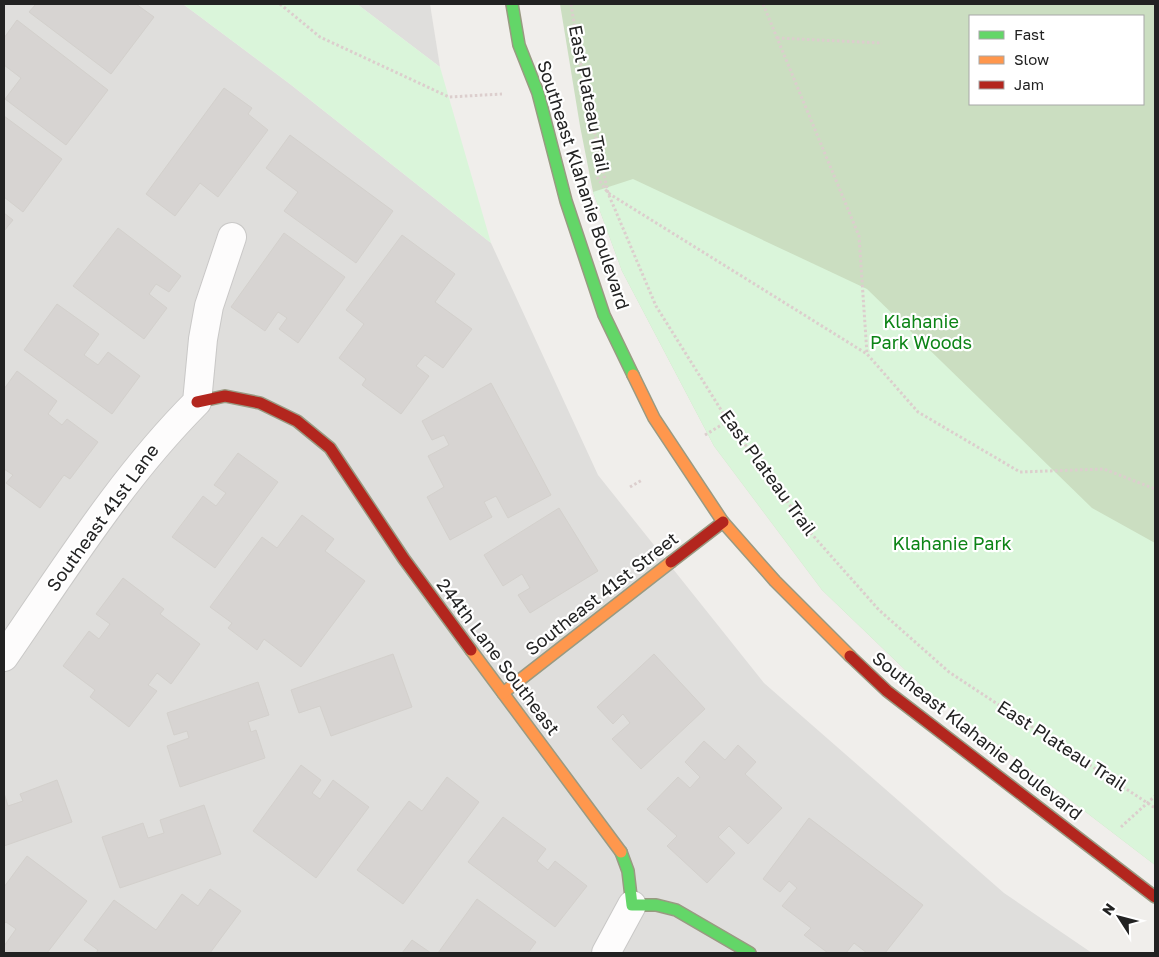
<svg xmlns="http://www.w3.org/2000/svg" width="1159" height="957" viewBox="0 0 1159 957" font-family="'Golos Text',sans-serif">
	<rect width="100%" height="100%" fill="#f0eeeb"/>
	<g fill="#dfdedc">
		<path d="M 4,4 L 183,4 L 290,84 L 491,243 L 598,475 L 764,683 L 1004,893 L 1092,953 L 4,953 Z"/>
		<path d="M 357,4 L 430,4 L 440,67 Z"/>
	</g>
	<path fill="#cbdec1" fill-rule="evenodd" d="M 560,4 L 1155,4 L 1155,865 L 925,689 L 822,590 L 714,446 L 622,271 L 593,192 L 580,126 ZM 970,16 L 1143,16 L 1143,104 L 970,104 Z"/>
	<g fill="#daf5da">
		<path d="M 183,4 L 357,4 L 440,67 L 491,243 L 290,84 Z"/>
		<path d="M 633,179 L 867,289 L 1092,508 L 1155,543 L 1155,865 L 925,689 L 822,590 L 714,446 L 622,271 L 593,192 Z"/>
	</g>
	<g fill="#d7d4d2" stroke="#d3d0cc">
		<path d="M 36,4 L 136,4 L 154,17 L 111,74 L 29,12 Z"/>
		<path d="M 17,20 L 108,90 L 66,145 L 5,99 L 21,78 L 4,65 L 4,38 Z"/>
		<path d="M 224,88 L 252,108 L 248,114 L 268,130 L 218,197 L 200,183 L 175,216 L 146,194 Z"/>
		<path d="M 4,116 L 62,159 L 23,212 L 4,197 Z"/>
		<path d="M 290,135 L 393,211 L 356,263 L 284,211 L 298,192 L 266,168 Z"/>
		<path d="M 4,213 L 13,220 L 4,231 Z"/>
		<path d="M 118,228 L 181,276 L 169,292 L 156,284 L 149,294 L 167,308 L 144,339 L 73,286 Z"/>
		<path d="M 284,233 L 345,277 L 298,343 L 279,329 L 287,318 L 278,312 L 265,331 L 231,307 Z"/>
		<path d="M 402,235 L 455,274 L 435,302 L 472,329 L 443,368 L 425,355 L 416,366 L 429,376 L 401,414 L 362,385 L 366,379 L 339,358 L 364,324 L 346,310 Z"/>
		<path d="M 57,304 L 99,334 L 84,355 L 98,365 L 108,352 L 140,376 L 112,414 L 24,350 Z"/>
		<path d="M 17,371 L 57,401 L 48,414 L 62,425 L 67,419 L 98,442 L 70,479 L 64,475 L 40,508 L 6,483 L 13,475 L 4,469 L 4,389 Z"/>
		<path d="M 491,383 L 551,495 L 508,518 L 496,496 L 484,502 L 492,517 L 450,540 L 427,497 L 444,487 L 428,456 L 449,445 L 444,435 L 432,440 L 422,421 Z"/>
		<path d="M 238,453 L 278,482 L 215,568 L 172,537 L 203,496 L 216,506 L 226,493 L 214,485 Z"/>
		<path d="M 559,508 L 598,571 L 530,613 L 518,595 L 530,588 L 522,574 L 503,586 L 484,555 Z"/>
		<path d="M 302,515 L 334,539 L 325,551 L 365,581 L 301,667 L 264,639 L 257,650 L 228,628 L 232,623 L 210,607 L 262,537 L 277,548 Z"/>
		<path d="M 123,578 L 164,609 L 160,614 L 200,644 L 171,684 L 157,673 L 148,685 L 157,691 L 129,727 L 90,697 L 95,690 L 63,666 L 89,631 L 99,639 L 110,624 L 96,614 Z"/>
		<path d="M 393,654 L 412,707 L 331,736 L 320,706 L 299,713 L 291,690 Z"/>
		<path d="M 654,654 L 705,709 L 641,769 L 612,739 L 630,723 L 623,714 L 613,724 L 597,707 Z"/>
		<path d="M 258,682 L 269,715 L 248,722 L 251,732 L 256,730 L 265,758 L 180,787 L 167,746 L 189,738 L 187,731 L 174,735 L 167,713 Z"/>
		<path d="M 704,741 L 725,760 L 738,745 L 756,762 L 745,774 L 782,808 L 748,844 L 729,826 L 718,837 L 735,853 L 707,883 L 667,846 L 677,836 L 647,809 L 678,777 L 690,788 L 700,777 L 685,762 Z"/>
		<path d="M 301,765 L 321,780 L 312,793 L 320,799 L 333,780 L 369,807 L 316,878 L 253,831 Z"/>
		<path d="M 447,777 L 479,802 L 403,904 L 357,870 L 409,801 L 422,811 Z"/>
		<path d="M 57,780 L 72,822 L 4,846 L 4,793 L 8,806 L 23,801 L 20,794 Z"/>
		<path d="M 204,805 L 221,854 L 120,888 L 102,837 L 143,823 L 148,838 L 164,833 L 160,820 Z"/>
		<path d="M 503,817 L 546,849 L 537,861 L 548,870 L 555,861 L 587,886 L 555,927 L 468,862 Z"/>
		<path d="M 809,818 L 923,905 L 885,953 L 867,953 L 854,943 L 846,953 L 828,953 L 804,935 L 811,928 L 782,906 L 797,888 L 789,881 L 780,892 L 763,879 Z"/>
		<path d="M 27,856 L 87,901 L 47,953 L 7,953 L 4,951 L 4,946 L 16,929 L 6,922 L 4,924 L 4,887 Z"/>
		<path d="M 210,889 L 241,911 L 210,953 L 96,953 L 98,950 L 84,940 L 114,900 L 156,930 L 182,894 L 198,906 Z"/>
		<path d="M 477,899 L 536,942 L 528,953 L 438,953 Z"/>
		<path d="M 412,940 L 431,953 L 402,953 Z"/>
	</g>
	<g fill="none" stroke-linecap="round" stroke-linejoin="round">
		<defs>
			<g id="street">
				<path d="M 4,657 C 65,569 121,478 197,402 L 203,339 L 209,306 L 232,237"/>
				<path d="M 606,953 L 632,905"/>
			</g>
			<g id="fast">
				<path d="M 512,4 L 519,45 L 538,93 L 566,201 L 604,315 L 633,375"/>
				<path d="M 621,852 L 628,871 L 632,905 L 656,905 L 676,910 L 750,953"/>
			</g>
			<g id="slow">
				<path d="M 633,375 L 654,418 L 723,522 L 775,581 L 850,656"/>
				<path d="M 471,650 L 621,852"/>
				<path d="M 503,693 L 671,562"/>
			</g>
			<g id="jam">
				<path d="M 197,402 L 225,396 L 260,403 L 297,421 L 330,448 L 404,559 L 471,650"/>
				<path d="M 671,562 L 723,522"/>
				<path d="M 850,656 L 887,691 L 1155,897"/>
			</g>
		</defs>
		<use href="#street" stroke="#c9c8c7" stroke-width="30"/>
		<use href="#fast" stroke="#999a82" stroke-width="14"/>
		<use href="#slow" stroke="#999a82" stroke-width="14"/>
		<use href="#jam" stroke="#999a82" stroke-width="14"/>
		<g stroke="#dccecd" stroke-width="3" stroke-dasharray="2.5 2.5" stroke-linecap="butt">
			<path d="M 280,4 L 320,37 L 449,97 L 502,94"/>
			<path d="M 571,4 L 584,85 L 608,193 L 656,306 L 728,421 L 808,530 L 879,610 L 949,672 L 1155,808"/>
			<path d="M 763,4 L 859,236 L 867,354"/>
			<path d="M 777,38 L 882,43"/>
			<path d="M 597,177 L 608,193 L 867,354 L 918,412 L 1020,472 L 1104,469 L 1155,489"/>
			<path d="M 705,435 L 728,421"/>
			<path d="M 630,487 L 642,480"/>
			<path d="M 1121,827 L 1155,796"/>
		</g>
		<use href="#street" stroke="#fdfcfc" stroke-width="28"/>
		<use href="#fast" stroke="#63d668" stroke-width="11"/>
		<use href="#slow" stroke="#ff974d" stroke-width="11"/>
		<use href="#jam" stroke="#b3261e" stroke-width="11"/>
	</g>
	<g text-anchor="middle" stroke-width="4.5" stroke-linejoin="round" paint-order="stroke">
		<g font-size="18" fill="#222" stroke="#fff">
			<text transform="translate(589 99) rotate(79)" y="6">East Plateau Trail</text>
			<text transform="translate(583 185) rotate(72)" y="6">Southeast Klahanie Boulevard</text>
			<text transform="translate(768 473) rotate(54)" y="6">East Plateau Trail</text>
			<text transform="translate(103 518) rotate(-54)" y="6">Southeast 41st Lane</text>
			<text transform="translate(602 594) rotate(-38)" y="6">Southeast 41st Street</text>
			<text transform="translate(498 657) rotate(53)" y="6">244th Lane Southeast</text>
			<text transform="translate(977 736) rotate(38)" y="6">Southeast Klahanie Boulevard</text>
			<text transform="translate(1062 746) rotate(33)" y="6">East Plateau Trail</text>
		</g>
		<g font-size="18" fill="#0c8416" stroke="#fff">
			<text x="921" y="328">Klahanie<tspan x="921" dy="21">Park Woods</tspan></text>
			<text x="952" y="550">Klahanie Park</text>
		</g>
	</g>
	<rect width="1159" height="957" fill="none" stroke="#222222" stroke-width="10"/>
	<rect x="969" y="15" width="175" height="90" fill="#ffffff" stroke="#a7a7a7"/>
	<rect x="979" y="31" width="25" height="8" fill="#63d668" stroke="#a7a7a7"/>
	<text x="1014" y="40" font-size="15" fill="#222222">Fast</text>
	<rect x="979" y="56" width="25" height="8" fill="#ff974d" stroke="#a7a7a7"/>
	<text x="1014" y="65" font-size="15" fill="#222222">Slow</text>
	<rect x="979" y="81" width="25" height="8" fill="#b3261e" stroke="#a7a7a7"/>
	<text x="1014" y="90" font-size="15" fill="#222222">Jam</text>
	<g transform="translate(1119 917) rotate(306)" stroke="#ffffff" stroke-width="4" paint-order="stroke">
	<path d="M0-4L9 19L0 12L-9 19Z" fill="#222222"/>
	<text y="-8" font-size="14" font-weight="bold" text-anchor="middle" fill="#222222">N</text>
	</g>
</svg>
